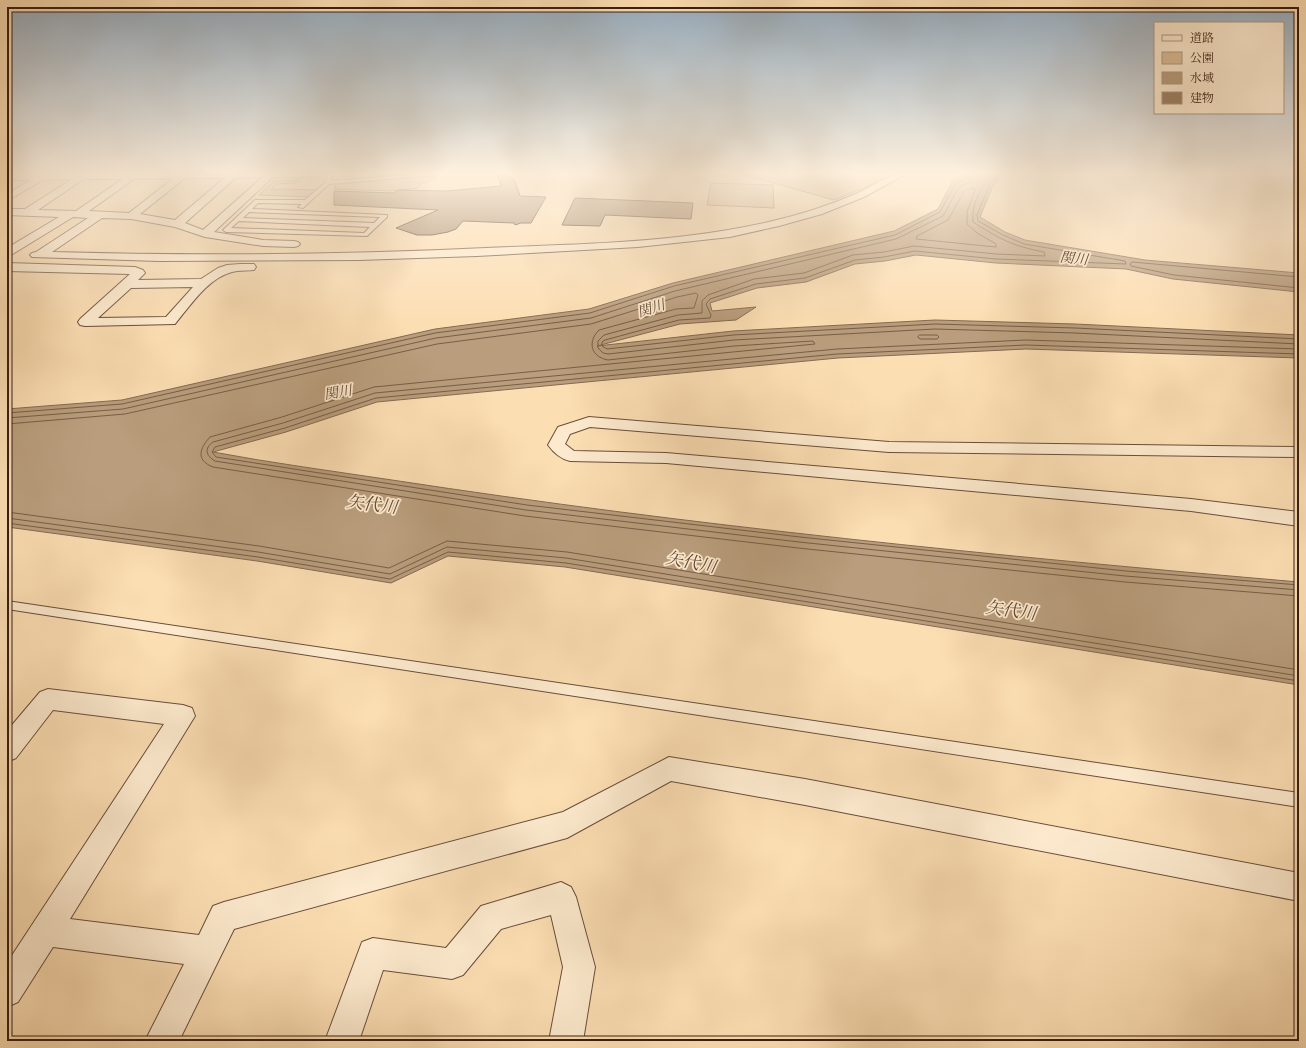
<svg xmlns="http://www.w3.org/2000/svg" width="1306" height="1048" viewBox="0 0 1306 1048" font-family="Vollkorn,'Noto Serif JP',serif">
	<rect width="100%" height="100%" fill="#fcdeb3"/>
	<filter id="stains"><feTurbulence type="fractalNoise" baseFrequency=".005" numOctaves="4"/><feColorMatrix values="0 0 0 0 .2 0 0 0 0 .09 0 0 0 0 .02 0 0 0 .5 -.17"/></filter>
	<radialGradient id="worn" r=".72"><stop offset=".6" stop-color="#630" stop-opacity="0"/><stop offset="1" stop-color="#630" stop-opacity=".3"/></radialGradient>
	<g fill="#dbbd98" stroke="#8a6e55">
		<path d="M 742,174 L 894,174 L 883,180 L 834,200 Z"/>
		<path d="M 439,175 L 437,178 L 423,183 L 418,188 L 392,191 L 334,189 L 336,184 Z"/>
		<path d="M 299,180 L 296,183 L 277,184 L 271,190 L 281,189 L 317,190 L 309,197 L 259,195 L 274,181 Z"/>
		<path d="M 711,183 L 773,185 L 774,208 L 707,205 Z"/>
	</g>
	<path fill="#b99d7c" stroke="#856a52" d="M 968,174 L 1006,174 L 993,186 L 980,217 L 1005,232 L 1025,240 L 1145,260 L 1299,273 L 1299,292 L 1173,279 L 1126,269 L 996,263 L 916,255 L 885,261 L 855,264 L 806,282 L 757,288 L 710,303 L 712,311 L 756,307 L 736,320 L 680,324 L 597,346 L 733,331 L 935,320 L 1075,324 L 1299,335 L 1299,358 L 1026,349 L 838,358 L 377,402 L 286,432 L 213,452 C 272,463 332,471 392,480 C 693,526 996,556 1299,582 L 1299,685 L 565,567 L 448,556 L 391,583 L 257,561 L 7,527 L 7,409 L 122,400 L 435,329 L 589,309 L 673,283 L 894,231 L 938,209 L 953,180 Z"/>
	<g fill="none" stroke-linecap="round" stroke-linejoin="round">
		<g stroke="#785e47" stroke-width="1">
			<path d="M 993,174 C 981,186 971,205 973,222 C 1000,239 1012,246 1044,252 L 1045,256 L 996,254 L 914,246 L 884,252 L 853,255 L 804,273 L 754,279 L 708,295 L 702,301 L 702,313 L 678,315 L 604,335 L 598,341 L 598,348 L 603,353 L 608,354 L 734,340 L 935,329 L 1075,333 L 1299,344"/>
			<path d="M 1000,174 L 990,184 L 977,215 L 978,221 L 1003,235 L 1024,244 L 1125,261 L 1126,264 L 996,259 L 915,251 L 884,257 L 855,260 L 805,278 L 756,284 L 710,299 L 706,304 L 711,315 L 710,318 L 679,320 L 605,340 L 602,342 L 602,346 L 607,349 L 733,335 L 935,324 L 1075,328 L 1299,339"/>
			<path d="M 973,188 L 975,190 L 967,212 L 967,224 L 977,233 L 996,244 L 996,247 L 916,239 L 917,236 L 948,220 L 964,192 Z"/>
			<path d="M 1299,277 L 1132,262 L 1130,264 L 1131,266 L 1174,275 L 1299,288"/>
			<path d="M 920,335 L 937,335 L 939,337 L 937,339 L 920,339 L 918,337 Z"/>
			<path d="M 1299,349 L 1026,340 L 837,349 L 375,393 L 283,423 L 213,442 C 204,448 206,456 215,461 L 526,510 L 799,542 L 1125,576 L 1299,590"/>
			<path d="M 1299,354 L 1026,345 L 837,354 L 376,398 L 285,428 L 215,447 L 212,452 L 216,457 L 527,505 L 800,537 L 1126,571 L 1299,585"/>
			<path d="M 7,413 L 122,404 L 435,333 L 590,313 L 674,286 L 895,235 L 940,212 L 956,183 L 966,179 L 968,174"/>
			<path d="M 7,418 L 123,409 L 436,338 L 591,318 L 675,291 L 896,239 L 943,216 L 959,187 L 970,182 L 973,174"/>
			<path d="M 7,424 L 125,414 L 437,344 L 591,324 L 677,297 L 696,293 L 698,295 L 694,308 L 676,309 L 599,330 C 587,342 591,357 608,360 L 734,346 L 813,341 L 815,344 L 374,387 L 282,417 L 210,437 C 200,448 195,460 213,467 L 525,516 L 798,548 L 1125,582 L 1299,596"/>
			<path d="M 7,512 L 259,546 L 389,568 L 447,541 L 567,552 L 1299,670"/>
			<path d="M 7,518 L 258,552 L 390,574 L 447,547 L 566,558 L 1299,676"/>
			<path d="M 7,523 L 258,557 L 390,579 L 448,552 L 566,563 L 1299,681"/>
		</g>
	</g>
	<g fill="#9e8266" stroke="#381e12">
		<path d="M 497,174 L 507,174 L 515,181 L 520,196 L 546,197 L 531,223 L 521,223 L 515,225 L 514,223 L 463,221 L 456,229 L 448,232 L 432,235 L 417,235 L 396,228 L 438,210 L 334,205 L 334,191 L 394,193 L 398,190 L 447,191 L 501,186 Z"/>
		<path d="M 575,198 L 647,201 L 693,203 L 691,219 L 605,215 L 600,226 L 562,225 Z"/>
	</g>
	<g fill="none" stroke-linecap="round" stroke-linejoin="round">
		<defs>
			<g id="service">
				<path d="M 328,174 L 332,174 L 331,181 L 420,174 L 440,174 L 438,175 L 329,184 L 303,208 L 298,207 L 302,204 L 258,203 L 252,209 L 387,215 L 387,217 L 367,236 L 226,232 L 223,230 L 255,200 L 305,200 L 326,182 ZM 249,212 L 380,217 L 374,223 L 243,218 ZM 239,221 L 370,227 L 364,233 L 231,228 Z"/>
				<path d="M 7,601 L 1299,793 L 1299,807 L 7,609 Z"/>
			</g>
			<g id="minor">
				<path d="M 41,174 L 53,174 L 7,201 L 7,194 Z"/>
				<path d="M 80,174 L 91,174 L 38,210 L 76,211 L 130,174 L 141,174 L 89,211 L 129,213 L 179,174 L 190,174 L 140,214 L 175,220 L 229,174 L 240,174 L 185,223 L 203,230 L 266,174 L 274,174 L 273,177 L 214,232 L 263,240 L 294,241 L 298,242 L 300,244 L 298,246 L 294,247 L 263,246 L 205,237 L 175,227 L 131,219 L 102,218 L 52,252 C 196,256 342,255 486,248 C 553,245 620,244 686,236 C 729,231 772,223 813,210 C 828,205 844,199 858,193 C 875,185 887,174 906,174 L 864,197 L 822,214 L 779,226 L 730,237 L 638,247 L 477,256 L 359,260 L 159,261 L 32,257 L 30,255 L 32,253 L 36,252 L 88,218 L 73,217 L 11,255 L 7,256 L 7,248 L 59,217 L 7,215 L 7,209 L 25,209 Z"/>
				<path d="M 7,263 L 135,267 L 143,270 L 145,273 L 138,280 L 201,279 L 218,268 L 227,265 L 240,264 L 254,264 L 256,267 L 254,270 C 247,271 239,270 232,272 C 208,278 190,306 175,324 L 85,326 L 80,325 L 78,322 L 80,319 L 130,274 L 7,271 ZM 193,287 L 166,317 L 98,318 L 131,288 Z"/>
				<path d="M 589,417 L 889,442 L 1299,447 L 1299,457 L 889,452 L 590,427 L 570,434 L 565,444 L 574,451 L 666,453 L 1191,499 L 1299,512 L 1299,526 L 1191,511 L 666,463 L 570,461 C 561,459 553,452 548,445 L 558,427 Z"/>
				<path d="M 48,689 L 183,705 L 192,708 L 195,716 L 70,919 L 199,935 L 213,906 L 224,902 L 563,812 L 669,757 L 805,779 L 1299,873 L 1299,901 L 805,805 L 671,781 L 567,838 L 234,929 L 179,1041 L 145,1041 L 184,964 L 53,947 L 18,1002 L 7,1007 L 7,963 L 164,724 L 53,710 L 16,758 L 7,762 L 7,731 L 40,692 Z"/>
				<path d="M 561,882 L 571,887 L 576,897 L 595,967 L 583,1041 L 549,1041 L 563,967 L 551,915 L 501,929 L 463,975 L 452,979 L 383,970 L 359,1041 L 325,1041 L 362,942 L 373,938 L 446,948 L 481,906 Z"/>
			</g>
			<path id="tertiary" d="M 7,174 L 315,174 L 310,177 L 7,180 Z"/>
		</defs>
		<use href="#service" stroke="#694e3a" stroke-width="2"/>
		<use href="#minor" stroke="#694e3a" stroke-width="2"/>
		<use href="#tertiary" stroke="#694e3a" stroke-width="2"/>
		<use href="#service" fill="#fdeace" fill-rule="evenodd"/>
		<use href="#minor" fill="#fdeace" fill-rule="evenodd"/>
		<use href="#tertiary" fill="#fdeace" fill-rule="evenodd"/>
	</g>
	<linearGradient id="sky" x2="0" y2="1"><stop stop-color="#95abbd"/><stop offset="0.54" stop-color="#fef0dd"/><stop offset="1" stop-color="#fef0dd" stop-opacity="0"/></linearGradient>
	<rect width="1306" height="321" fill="url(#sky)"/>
	<g text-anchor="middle" stroke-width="3.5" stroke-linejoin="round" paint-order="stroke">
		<g font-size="14" font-style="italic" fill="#654a37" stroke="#fdeace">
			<text transform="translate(1074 258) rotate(6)" y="5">関川</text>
			<text transform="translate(651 308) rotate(-18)" y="5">関川</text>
			<text transform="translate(338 392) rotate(-10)" y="5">関川</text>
		</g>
		<g font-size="17" font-style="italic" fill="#654a37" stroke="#fdeace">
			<text transform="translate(372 504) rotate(7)" y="6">矢代川</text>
			<text transform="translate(691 562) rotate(11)" y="6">矢代川</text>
			<text transform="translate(1011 610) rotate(8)" y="6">矢代川</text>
		</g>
	</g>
	<rect width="1306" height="1048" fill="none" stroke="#fcdeb3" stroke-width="24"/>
	<rect x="8" y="8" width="1290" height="1032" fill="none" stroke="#381e12" stroke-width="2"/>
	<rect x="12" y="12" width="1282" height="1024" fill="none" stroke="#381e12"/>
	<rect x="1154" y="22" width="130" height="92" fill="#fdeace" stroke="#ae9883"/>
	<rect x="1162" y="35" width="20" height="6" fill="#fdeace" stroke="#ae9883"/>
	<text x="1190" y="42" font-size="12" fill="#381e12">道路</text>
	<rect x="1162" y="52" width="20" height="12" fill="#dbbd98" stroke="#ae9883"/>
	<text x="1190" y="62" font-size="12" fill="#381e12">公園</text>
	<rect x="1162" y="72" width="20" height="12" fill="#b99d7c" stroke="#ae9883"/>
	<text x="1190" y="82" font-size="12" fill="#381e12">水域</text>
	<rect x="1162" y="92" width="20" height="12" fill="#9e8266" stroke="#ae9883"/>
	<text x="1190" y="102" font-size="12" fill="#381e12">建物</text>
	<rect width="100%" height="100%" filter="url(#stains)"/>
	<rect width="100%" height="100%" fill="url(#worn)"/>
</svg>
